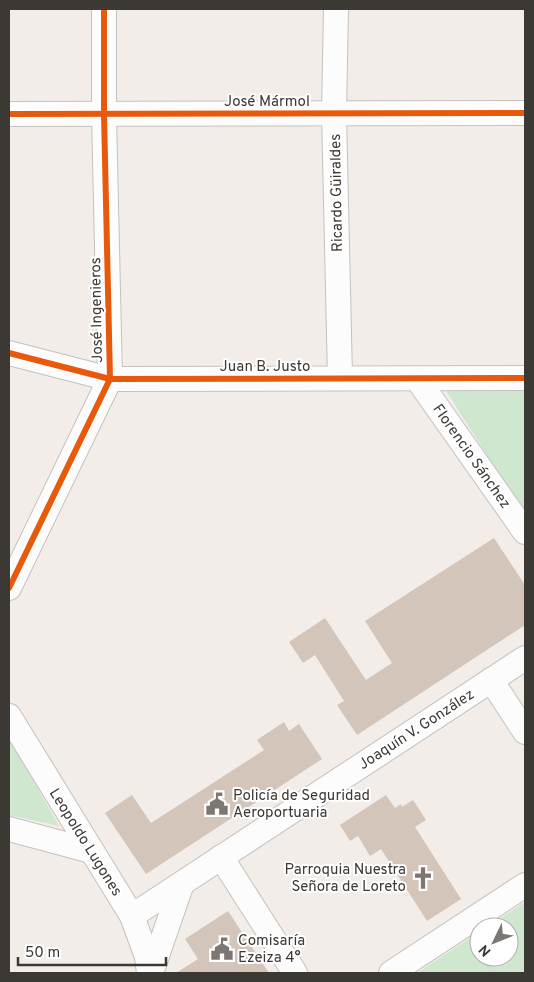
<svg xmlns="http://www.w3.org/2000/svg" width="534" height="982" viewBox="0 0 534 982" font-family="Overpass,sans-serif">
	<rect width="100%" height="100%" fill="#f2ede8"/>
	<g fill="#cfe6cf">
		<path d="M 443,386 L 525,388 L 525,515 Z"/>
		<path d="M 9,737 L 59,826 L 9,815 Z"/>
		<path d="M 525,902 L 525,973 L 417,973 L 479,932 L 479,957 L 509,957 L 509,927 L 487,927 Z"/>
	</g>
	<g fill="#d3c5b9">
		<path d="M 494,538 L 525,585 L 525,625 L 357,735 L 337,705 L 344,701 L 315,655 L 303,663 L 289,642 L 325,618 L 366,680 L 392,663 L 365,621 Z"/>
		<path d="M 284,722 L 289,731 L 299,724 L 322,759 L 146,874 L 105,813 L 132,795 L 151,823 L 264,750 L 257,740 Z"/>
		<path d="M 386,795 L 395,808 L 401,804 L 402,807 L 413,800 L 426,820 L 415,827 L 461,899 L 427,921 L 381,849 L 370,856 L 358,836 L 350,841 L 340,825 Z"/>
		<path d="M 228,911 L 269,973 L 176,973 L 198,959 L 185,939 Z"/>
	</g>
	<g fill="none" stroke-linecap="round" stroke-linejoin="round">
		<defs>
			<g id="minor">
				<path d="M 336,9 L 334,113 L 340,378"/>
				<path d="M 9,114 L 525,113"/>
				<path d="M 9,353 L 110,379 L 525,378"/>
				<path d="M 418,380 L 525,532"/>
				<path d="M 9,588 L 110,379 L 104,115 L 104,9"/>
				<path d="M 491,680 L 525,732"/>
				<path d="M 9,716 L 132,916 L 147,957 L 149,973"/>
				<path d="M 9,829 L 91,851"/>
				<path d="M 221,857 L 295,973"/>
				<path d="M 132,916 L 525,658"/>
				<path d="M 151,973 L 181,886"/>
				<path d="M 391,973 L 525,885"/>
			</g>
		</defs>
		<use href="#minor" stroke="#c5c1bd" stroke-width="26"/>
		<g stroke="#d8d7d6" stroke-width="3" stroke-dasharray="1 4" stroke-linecap="butt">
			<path d="M 473,943 L 479,952"/>
			<path d="M 482,957 L 493,973"/>
			<path d="M 485,973 L 525,947"/>
		</g>
		<use href="#minor" stroke="#fdfcfc" stroke-width="24"/>
		<defs>
			<g id="cycleway">
				<path d="M 9,114 L 525,113"/>
				<path d="M 9,353 L 110,379 L 525,378"/>
				<path d="M 9,588 L 110,379 L 104,115 L 104,9"/>
			</g>
		</defs>
		<use href="#cycleway" stroke="#fff" stroke-width="9"/>
		<use href="#cycleway" stroke="#e8590c" stroke-width="6"/>
	</g>
	<defs>
		<symbol id="civic-bare" viewBox="-9 -9 18 18"><path d="M-.6-6.5H3V-4.5H.6V-3L4-1V1h2V6H-6V1h2V-1L-.6-3ZM-1.2 2.5V6h2.4V2.5Z" fill="#7c7773" stroke="#fff" stroke-width="2.5" paint-order="stroke"/></symbol>
		<symbol id="church-bare" viewBox="-9 -9 18 18"><path d="M-1.2-6h2.4v3.5h3.3v2.4h-3.3V6h-2.4V-.1h-3.3v-2.4h3.3Z" fill="#7c7773" stroke="#fff" stroke-width="2.5" paint-order="stroke"/></symbol>
	</defs>
	<g fill-rule="evenodd">
		<use href="#civic-bare" x="201" y="788" width="32" height="32"/>
		<use href="#church-bare" x="407" y="862" width="32" height="32"/>
		<use href="#civic-bare" x="206" y="933" width="32" height="32"/>
	</g>
	<g text-anchor="middle" stroke-width="4" stroke-linejoin="round" paint-order="stroke">
		<g font-size="15" fill="#3c3834" stroke="#fff">
			<text x="267" y="106">José Mármol</text>
			<text transform="translate(336 193) rotate(-91)" y="5">Ricardo Güiraldes</text>
			<text transform="translate(96 310) rotate(-91)" y="5">José Ingenieros</text>
			<text x="265" y="371">Juan B. Justo</text>
			<text transform="translate(472 456) rotate(55)" y="5">Florencio Sánchez</text>
			<text transform="translate(416 729) rotate(-33)" y="5">Joaquín V. González</text>
			<text transform="translate(86 842) rotate(58)" y="5">Leopoldo Lugones</text>
		</g>
		<g font-size="15" fill="#3c3834" stroke="#fff" text-anchor="start">
			<text x="233" y="800">Policía de Seguridad<tspan x="233" dy="17">Aeroportuaria</tspan></text>
			<text x="406" y="874" text-anchor="end">Parroquia Nuestra<tspan x="406" dy="17">Señora de Loreto</tspan></text>
			<text x="238" y="945">Comisaría<tspan x="238" dy="17">Ezeiza 4°</tspan></text>
		</g>
	</g>
	<rect width="534" height="982" fill="none" stroke="#3c3834" stroke-width="20"/>
	<g transform="translate(494 942) rotate(227)"><circle r="24" fill="#ffffff" stroke="#b1afae"/>
	<path d="M0-4L9 19L0 12L-9 19Z" fill="#7c7773"/>
	<text y="-8" font-size="14" font-weight="bold" text-anchor="middle" fill="#3c3834">N</text>
	</g>
	<path d="M18 957v8h148v-8" fill="none" stroke="#3c3834" stroke-width="2.5"/>
	<text x="25" y="957" font-size="15" fill="#3c3834" stroke="#ffffff" stroke-width="4" paint-order="stroke">50 m</text>
</svg>
